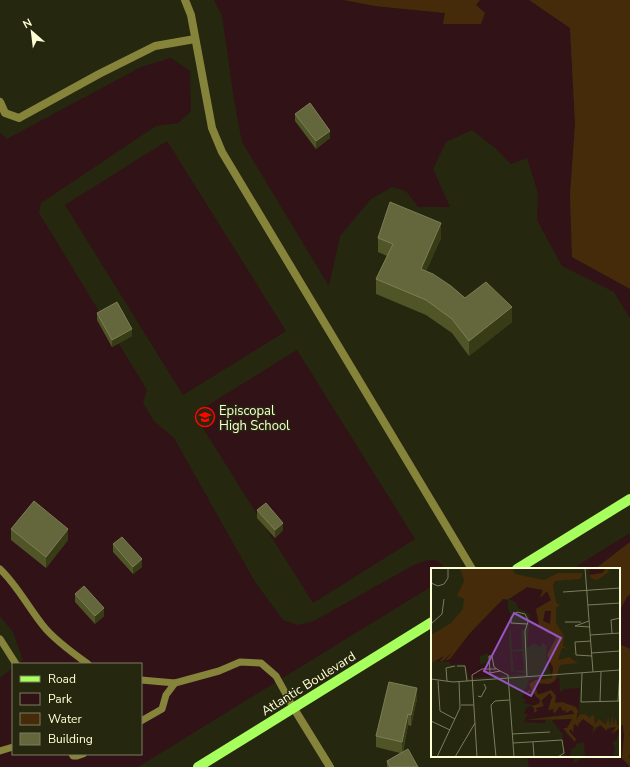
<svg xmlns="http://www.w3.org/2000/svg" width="630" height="767" viewBox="0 0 630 767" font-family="'Nunito Sans',sans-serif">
	<rect width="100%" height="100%" fill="#25270f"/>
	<g fill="#311216">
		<path d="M 214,0 L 344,0 L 375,6 L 445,13 L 443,24 L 475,5 L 480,0 L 529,0 L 570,28 L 575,124 L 570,195 L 572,257 L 630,289 L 630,318 L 614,292 L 562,266 L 537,220 L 538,193 L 527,158 L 511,164 L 495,148 L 472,130 L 446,142 L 433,169 L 450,207 L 418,207 L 406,191 L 392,187 L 371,199 L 340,236 L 329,286 L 242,142 L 234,99 L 222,16 Z"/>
		<path d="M 171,58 L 190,71 L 191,111 L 178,123 L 156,126 L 41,203 L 39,213 L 147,390 L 143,403 L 154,421 L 174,438 L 255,582 L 283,620 L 298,625 L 314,621 L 412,566 C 423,561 438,554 444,569 L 432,569 L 432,586 L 138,767 L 0,767 L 0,678 L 13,668 L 13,754 L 141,754 L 141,664 L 18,664 L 23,660 L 13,632 L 0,616 L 0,133 L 7,139 L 141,67 Z"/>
		<path d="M 167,141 L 286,331 L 183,395 L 65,205 Z"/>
		<path d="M 297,350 L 415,539 L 313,603 L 194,414 Z"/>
		<path d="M 630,533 L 630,542 L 595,569 L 572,569 Z"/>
		<path d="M 630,594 L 630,649 L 619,644 C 619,628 616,605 630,594 Z"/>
		<path d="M 623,725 L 624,736 L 622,758 L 630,767 L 529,767 L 527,756 L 575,756 L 573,764 L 585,756 L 619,756 L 619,726 Z"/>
	</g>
	<g fill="#452b0a">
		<path d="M 344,0 L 480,0 L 476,5 L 485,13 L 481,24 L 443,24 L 445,13 L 375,6 Z"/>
		<path d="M 529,0 L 630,0 L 630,289 L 572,257 L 570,195 L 575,124 L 570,28 Z"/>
		<path d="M 630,542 L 630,594 L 627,597 L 619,612 L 619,569 L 595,569 Z"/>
		<path d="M 619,644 L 630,649 L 630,733 L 629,734 L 630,736 L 630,754 L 628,757 L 630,759 L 630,767 L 622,758 L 624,736 L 623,725 L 619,726 Z"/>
	</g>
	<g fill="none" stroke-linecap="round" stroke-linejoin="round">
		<g stroke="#86833a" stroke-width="7">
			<path d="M 0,569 C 18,586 29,609 45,628 C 57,642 73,653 88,664"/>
			<path d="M 0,639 L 16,664"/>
			<path d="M 141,680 L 175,683 L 219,671 L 240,662 L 261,663 L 276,676 L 293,707"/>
			<path d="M 141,721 L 162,709 L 166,695 L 175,683"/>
			<path d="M 0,751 L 13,747"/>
			<path d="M 72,754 L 73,756 L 77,756 L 83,754"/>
		</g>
		<g stroke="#86833a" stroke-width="8">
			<path d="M 185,0 L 191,15 L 212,128 L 222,152 L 472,569"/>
			<path d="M 0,102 L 5,113 L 19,118 L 99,74 L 155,46 L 195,39"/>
			<path d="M 293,707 L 330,767"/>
		</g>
		<g stroke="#a6ff5c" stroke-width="10">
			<path d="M 517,569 L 630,499"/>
			<path d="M 198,767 L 432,622"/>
		</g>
	</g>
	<g fill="#505528">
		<path d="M 295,114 L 330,138 L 316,149 L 295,121 Z"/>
		<path d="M 378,238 L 441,238 L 426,271 L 465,298 L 512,322 L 469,356 L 452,333 L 426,315 L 376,294 L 376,279 L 387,256 L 378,252 Z"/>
		<path d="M 97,313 L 132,336 L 112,347 L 97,320 Z"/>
		<path d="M 257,510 L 283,530 L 275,538 L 257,518 Z"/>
		<path d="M 11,529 L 68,540 L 46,568 L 11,540 Z"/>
		<path d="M 113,544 L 142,567 L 133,574 L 113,552 Z"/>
		<path d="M 75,594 L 104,616 L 95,624 L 75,602 Z"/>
		<path d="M 417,699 L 411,726 L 408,725 L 403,752 L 418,767 L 387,767 L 387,761 L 400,753 L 376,747 L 376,736 Z"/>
	</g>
	<g fill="#373b16">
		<path d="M 330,131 L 330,138 L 316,149 L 316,141 Z"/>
		<path d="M 441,223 L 441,238 L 421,283 L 421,269 Z"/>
		<path d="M 512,307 L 512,322 L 469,356 L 469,341 Z"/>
		<path d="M 132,329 L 132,336 L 112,347 L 112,340 Z"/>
		<path d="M 283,523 L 283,530 L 275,538 L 275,530 Z"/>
		<path d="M 68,529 L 68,540 L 46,568 L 46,557 Z"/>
		<path d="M 142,559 L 142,567 L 133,574 L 133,567 Z"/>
		<path d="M 104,608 L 104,616 L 95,624 L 95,616 Z"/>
		<path d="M 417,688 L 417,699 L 411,726 L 411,715 Z"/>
		<path d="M 408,714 L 408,725 L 402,753 L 402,742 Z"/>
	</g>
	<g fill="#63673b" stroke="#7b7f53">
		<path d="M 310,103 L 330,131 L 316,141 L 295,114 Z"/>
		<path d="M 390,202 L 441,223 L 421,269 L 433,274 L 451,286 L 465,298 L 486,282 L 512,307 L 469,341 L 452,319 L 426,300 L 376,279 L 393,244 L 378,238 Z"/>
		<path d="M 117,302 L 132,329 L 112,340 L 97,313 Z"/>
		<path d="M 34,501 L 68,529 L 46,557 L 11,529 Z"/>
		<path d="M 266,503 L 283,523 L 275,530 L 257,510 Z"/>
		<path d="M 122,537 L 142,559 L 133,567 L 113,544 Z"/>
		<path d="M 84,586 L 104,608 L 95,616 L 75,594 Z"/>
		<path d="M 389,682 L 417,688 L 411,715 L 408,714 L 402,742 L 376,736 Z"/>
		<path d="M 408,749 L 418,767 L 390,767 L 387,761 Z"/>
	</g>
	<defs>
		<symbol id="school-ring" viewBox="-11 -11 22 22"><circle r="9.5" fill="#25270f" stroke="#ff0501" stroke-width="1.5"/><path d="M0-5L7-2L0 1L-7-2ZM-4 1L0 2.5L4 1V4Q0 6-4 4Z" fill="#ff0501"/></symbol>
	</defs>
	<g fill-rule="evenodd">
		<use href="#school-ring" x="194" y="406" width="22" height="22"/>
	</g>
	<g text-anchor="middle" stroke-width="3" stroke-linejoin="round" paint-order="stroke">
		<g font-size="13" fill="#feffd5" stroke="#25270f" text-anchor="start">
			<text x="219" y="415">Episcopal<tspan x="219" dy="15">High School</tspan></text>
		</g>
		<g font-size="13" fill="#feffd5" stroke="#25270f">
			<text transform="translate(308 683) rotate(-32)" y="5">Atlantic Boulevard</text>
		</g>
	</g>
	<g transform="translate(431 568)">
		<rect width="189" height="189" fill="#25270f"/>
		<path d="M 159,0 L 176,0 L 171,5 L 158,7 ZM 96,19 L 113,22 L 108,29 L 116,23 L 120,32 L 105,41 L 106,48 L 125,70 L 116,87 L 122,99 L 121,110 L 115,88 L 116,78 L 111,74 L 109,79 L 103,75 L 96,80 L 99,46 L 87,40 L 85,34 L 78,31 ZM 72,31 L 77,33 L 77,41 L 80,47 L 78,56 L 95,58 L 93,61 L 78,63 L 80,103 L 94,106 L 38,110 L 34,96 L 20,97 L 19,94 L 5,93 L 11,89 L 14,89 L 9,93 L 15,90 L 22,83 L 19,91 L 39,65 ZM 57,85 L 59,95 L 49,96 L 49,88 ZM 114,43 L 120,43 L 119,56 L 112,53 ZM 90,62 L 91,81 L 81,82 L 80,63 ZM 91,83 L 93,102 L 83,103 L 81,84 ZM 128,109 L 129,124 L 133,121 L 149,120 L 147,152 L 144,139 L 124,135 L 125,128 L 122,123 L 106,126 L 105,116 L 120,115 ZM 119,110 L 111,111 L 100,117 L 101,123 L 99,122 L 98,123 L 97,125 L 101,124 L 109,132 L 109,136 L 106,135 L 103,139 L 112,138 L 111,132 L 119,125 L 121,129 L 119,138 L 123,141 L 122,144 L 124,145 L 129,138 L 132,143 L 135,142 L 134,145 L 141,142 L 143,146 L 98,151 L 115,151 L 114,155 L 93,154 L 97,146 L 93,146 L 95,140 L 101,137 L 92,135 L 95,132 L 91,130 L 99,111 ZM 142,151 L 135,165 L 140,170 L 145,171 L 138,163 L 140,161 L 142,164 L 143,156 L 147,158 L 152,151 L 158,153 L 164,162 L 170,157 L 174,162 L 185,159 L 180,164 L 182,165 L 189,160 L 186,171 L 181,174 L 184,181 L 182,189 L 154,189 L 153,174 L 145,176 L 144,180 L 140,181 L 139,189 L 135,189 L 131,165 L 121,152 Z" fill="#311216" fill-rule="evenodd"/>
		<path d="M 29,0 L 81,0 L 84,6 L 113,12 L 127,5 L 152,5 L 149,11 L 124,13 L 122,17 L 125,35 L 129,37 L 125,40 L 125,55 L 133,68 L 132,78 L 138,81 L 131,80 L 127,92 L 138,89 L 147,95 L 129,97 L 124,113 L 118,116 L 106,115 L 104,118 L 107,127 L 120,122 L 125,128 L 124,135 L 131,134 L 145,139 L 147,143 L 145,152 L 148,147 L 154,146 L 159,150 L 161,147 L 163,148 L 164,156 L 168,151 L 175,157 L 177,149 L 179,158 L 182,147 L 182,157 L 185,150 L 186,157 L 189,157 L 189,150 L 189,160 L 181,166 L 185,159 L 176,160 L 176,163 L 170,157 L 163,160 L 165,164 L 163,162 L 161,166 L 163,159 L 152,151 L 147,156 L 148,159 L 143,156 L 142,165 L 140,161 L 138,163 L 145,171 L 144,174 L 132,160 L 136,160 L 141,151 L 95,152 L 143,146 L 141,142 L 134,145 L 135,142 L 132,143 L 129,138 L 124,145 L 122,144 L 123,141 L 117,142 L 121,129 L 119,125 L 110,133 L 113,138 L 105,140 L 106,143 L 103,145 L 103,140 L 100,138 L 108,136 L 109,132 L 102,125 L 100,128 L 101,124 L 96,125 L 97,122 L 101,123 L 98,116 L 104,112 L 121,110 L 122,100 L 116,87 L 125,70 L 121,64 L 118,66 L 108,58 L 105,41 L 120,32 L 116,23 L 109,30 L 112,22 L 96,19 L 78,31 L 72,31 L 39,65 L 19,91 L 14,93 L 22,83 L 12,93 L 9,93 L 13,88 L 0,95 L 0,67 L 20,55 L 32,41 L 33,31 L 36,32 L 26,28 L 33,13 ZM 114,43 L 120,43 L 119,56 L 112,53 ZM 176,0 L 178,4 L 166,12 L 161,11 L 158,7 L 171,5 Z" fill="#452b0a" fill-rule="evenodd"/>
		<path fill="none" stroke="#7c7d5e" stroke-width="1" d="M 154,0 L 162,104M 0,15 L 7,18 L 13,16 L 17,10 L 17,0M 132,24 L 189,20M 157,37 L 189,35M 158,53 L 144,58 L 159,59M 134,54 L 150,54M 0,56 L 11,46 L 13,31M 181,65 L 180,52 L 189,50M 159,67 L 189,65M 160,73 L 144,74 L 145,87 L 161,88M 160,85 L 189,83M 26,98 L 34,98 L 36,113M 69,103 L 63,99 L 61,88 L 58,88 L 59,105 L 69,103 L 77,107 L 83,189M 151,105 L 150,134 L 189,133M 96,109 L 94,65 L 94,63 L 97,54 L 97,52 L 94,46 L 86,44 L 80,49 L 80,55 L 96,56M 0,111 L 22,114 L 189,102M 7,113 L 9,143 L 24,151M 16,113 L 15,100 L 24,98M 47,128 L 50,129 L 55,120 L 53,116M 187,133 L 189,103M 169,134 L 170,104M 30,137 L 43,137M 0,153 L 19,162M 81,166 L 119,164M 102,174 L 103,189M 82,175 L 131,172 L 133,185 L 127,189M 6,189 L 29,140 L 28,113M 24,189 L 44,155M 46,189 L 41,107 L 51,101 L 65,101M 65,189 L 60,137 L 64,133 L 78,132"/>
		<path fill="#9556c3" fill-opacity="0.15" stroke="#9556c3" stroke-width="2" d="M 83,45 L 130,70 L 100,128 L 53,103 Z"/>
		<rect width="189" height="189" fill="none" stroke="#feffd5" stroke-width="2"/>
	</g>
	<rect x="12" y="663" width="130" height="92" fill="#25270f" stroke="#7c7d5e"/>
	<rect x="20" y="676" width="20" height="6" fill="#a6ff5c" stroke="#7c7d5e"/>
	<text x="48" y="683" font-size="12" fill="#feffd5">Road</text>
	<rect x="20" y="693" width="20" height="12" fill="#311216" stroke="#7c7d5e"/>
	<text x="48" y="703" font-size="12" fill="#feffd5">Park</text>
	<rect x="20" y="713" width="20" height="12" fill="#452b0a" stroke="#7c7d5e"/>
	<text x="48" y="723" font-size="12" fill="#feffd5">Water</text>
	<rect x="20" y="733" width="20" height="12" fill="#63673b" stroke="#7c7d5e"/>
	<text x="48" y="743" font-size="12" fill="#feffd5">Building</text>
	<g transform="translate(32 32) rotate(332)" stroke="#25270f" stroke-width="3" paint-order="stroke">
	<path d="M0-3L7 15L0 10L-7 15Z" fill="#feffd5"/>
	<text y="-6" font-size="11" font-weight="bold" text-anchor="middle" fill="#feffd5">N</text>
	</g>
</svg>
